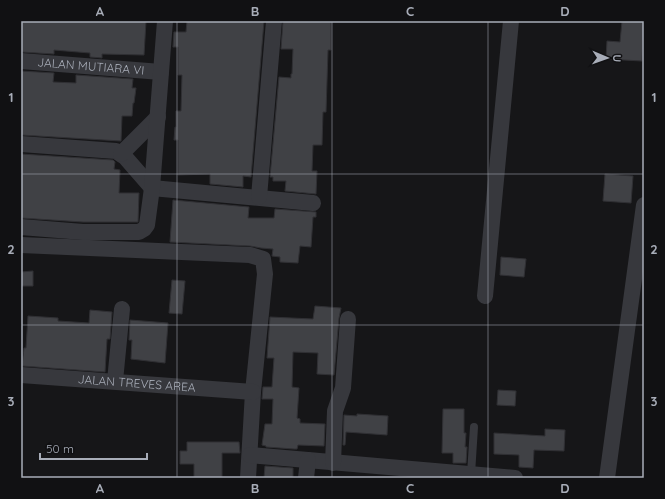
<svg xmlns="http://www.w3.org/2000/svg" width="665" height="499" viewBox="0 0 665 499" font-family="Quicksand,sans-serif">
	<rect width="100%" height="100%" fill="#161618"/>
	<g fill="#404145" stroke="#303034">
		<path d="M 21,21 L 146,21 L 144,55 L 102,54 L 102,58 L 90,57 L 90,53 L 54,50 L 54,54 L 21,52 Z"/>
		<path d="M 187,21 L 264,21 L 251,177 L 243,176 L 243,187 L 210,184 L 210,174 L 178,175 L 178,140 L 174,140 L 175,127 L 176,127 L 176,111 L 181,111 L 182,75 L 178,75 L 178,47 L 173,47 L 174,32 L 186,32 Z"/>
		<path d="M 283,21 L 331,22 L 331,50 L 328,50 L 326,112 L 323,112 L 322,145 L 313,145 L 312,171 L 317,171 L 316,194 L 285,191 L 286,181 L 273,181 L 273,177 L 270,177 L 279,77 L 291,78 L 291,74 L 292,74 L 293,49 L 281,49 Z"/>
		<path d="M 622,21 L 644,21 L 642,61 L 606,59 L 607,41 L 620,42 Z"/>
		<path d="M 21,71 L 54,73 L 53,82 L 76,83 L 76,75 L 133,79 L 132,88 L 136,88 L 134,103 L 133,103 L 132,116 L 122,116 L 121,141 L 21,135 Z"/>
		<path d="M 21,154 L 113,160 L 115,162 L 114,169 L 120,170 L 119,193 L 139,193 L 138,222 L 83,222 L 21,218 Z"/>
		<path d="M 605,174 L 633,176 L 631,203 L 603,201 Z"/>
		<path d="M 173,200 L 249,207 L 248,218 L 274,218 L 275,209 L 316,212 L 316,217 L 313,217 L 311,247 L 300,246 L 298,263 L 280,262 L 280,257 L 272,256 L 273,249 L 261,248 L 250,246 L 170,242 Z"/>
		<path d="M 501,257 L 526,259 L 524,277 L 500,275 Z"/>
		<path d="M 33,271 L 33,286 L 21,286 L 21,272 Z"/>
		<path d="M 172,280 L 185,281 L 182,314 L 169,313 Z"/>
		<path d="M 315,306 L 341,308 L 339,318 L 334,375 L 317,374 L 318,353 L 293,352 L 292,387 L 299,388 L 297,418 L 300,419 L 300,423 L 325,424 L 324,446 L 298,445 L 297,449 L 294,449 L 266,447 L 266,446 L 262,445 L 265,424 L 272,424 L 273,399 L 262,399 L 263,387 L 272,387 L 274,358 L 267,358 L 270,317 L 313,319 Z"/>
		<path d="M 90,310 L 112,312 L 110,339 L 107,339 L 105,372 L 22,366 L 24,348 L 26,348 L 28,316 L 58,318 L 58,321 L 89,323 Z"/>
		<path d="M 130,320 L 168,323 L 165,363 L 131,359 L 132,340 L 129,340 Z"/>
		<path d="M 498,390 L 516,391 L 515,406 L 497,405 Z"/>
		<path d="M 443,409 L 464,409 L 464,433 L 466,433 L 465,447 L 467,447 L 466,463 L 453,463 L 453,453 L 442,453 Z"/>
		<path d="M 357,414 L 388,416 L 387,435 L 346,432 L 345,445 L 343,445 L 344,415 L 357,416 Z"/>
		<path d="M 545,429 L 565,430 L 564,451 L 534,450 L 533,468 L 519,467 L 519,455 L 494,454 L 494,433 L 545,436 Z"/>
		<path d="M 187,442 L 239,442 L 240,453 L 222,453 L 222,478 L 194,478 L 194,464 L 180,464 L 180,451 L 187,451 Z"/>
		<path d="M 265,466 L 293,468 L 293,478 L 264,478 Z"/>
	</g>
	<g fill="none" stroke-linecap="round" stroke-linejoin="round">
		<path stroke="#37383d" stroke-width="8" d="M 471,474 L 474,427"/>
		<g stroke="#37383d" stroke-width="16">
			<path id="s1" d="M 21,61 L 161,72"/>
			<path d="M 21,144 L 116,151 L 125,157 L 152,188"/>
			<path d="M 121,154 L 158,117"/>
			<path d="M 152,188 L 313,203"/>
			<path d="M 259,197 L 274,21"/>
			<path d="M 21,227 L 83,232 L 139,232 L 144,229 L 147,225 L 152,188 L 165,21"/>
			<path d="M 21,245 L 250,255 L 263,259 L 265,274 L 253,392 L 248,478"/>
			<path d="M 485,296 L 511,21"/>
			<path id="s2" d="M 21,375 L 253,392"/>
			<path d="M 115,381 L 122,309"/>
			<path d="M 250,455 L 515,478"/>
			<path d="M 333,463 L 335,411 L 343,388 L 348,319"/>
			<path d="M 306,478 L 308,460"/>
			<path d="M 607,478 L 644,205"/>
		</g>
	</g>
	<path fill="none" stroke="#a8adb8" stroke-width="1" stroke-opacity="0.55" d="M 177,21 L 177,478M 332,21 L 332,478M 488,21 L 488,478M 21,174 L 644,174M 21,325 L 644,325"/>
	<g text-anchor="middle" stroke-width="4" stroke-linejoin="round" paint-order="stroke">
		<g font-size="12" fill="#a8adb8" stroke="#111113">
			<text dy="4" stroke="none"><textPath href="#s1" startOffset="70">JALAN MUTIARA VI</textPath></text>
			<text dy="4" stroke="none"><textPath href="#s2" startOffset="116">JALAN TREVES AREA</textPath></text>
		</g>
	</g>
	<rect width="665" height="499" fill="none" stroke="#111113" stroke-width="44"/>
	<g transform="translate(607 58) rotate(92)" stroke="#111113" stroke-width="3" paint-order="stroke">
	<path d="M0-3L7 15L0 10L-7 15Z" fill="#a8adb8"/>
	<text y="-6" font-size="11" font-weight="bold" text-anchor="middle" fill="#a8adb8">U</text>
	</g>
	<path d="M40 453v6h107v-6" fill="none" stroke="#a8adb8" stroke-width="2"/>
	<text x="46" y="453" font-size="12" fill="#a8adb8" stroke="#111113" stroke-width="3" paint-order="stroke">50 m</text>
	<rect x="22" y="22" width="621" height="455" fill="none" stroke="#a8adb8" stroke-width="1.5"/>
	<g font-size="13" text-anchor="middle" font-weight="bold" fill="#a8adb8">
		<text x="100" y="16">A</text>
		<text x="255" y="16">B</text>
		<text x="410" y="16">C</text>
		<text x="565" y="16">D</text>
		<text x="11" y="102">1</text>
		<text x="654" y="102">1</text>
		<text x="11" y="254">2</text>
		<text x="654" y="254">2</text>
		<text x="11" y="406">3</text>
		<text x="654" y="406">3</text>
		<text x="100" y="493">A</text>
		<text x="255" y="493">B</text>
		<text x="410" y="493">C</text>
		<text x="565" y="493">D</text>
	</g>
</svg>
